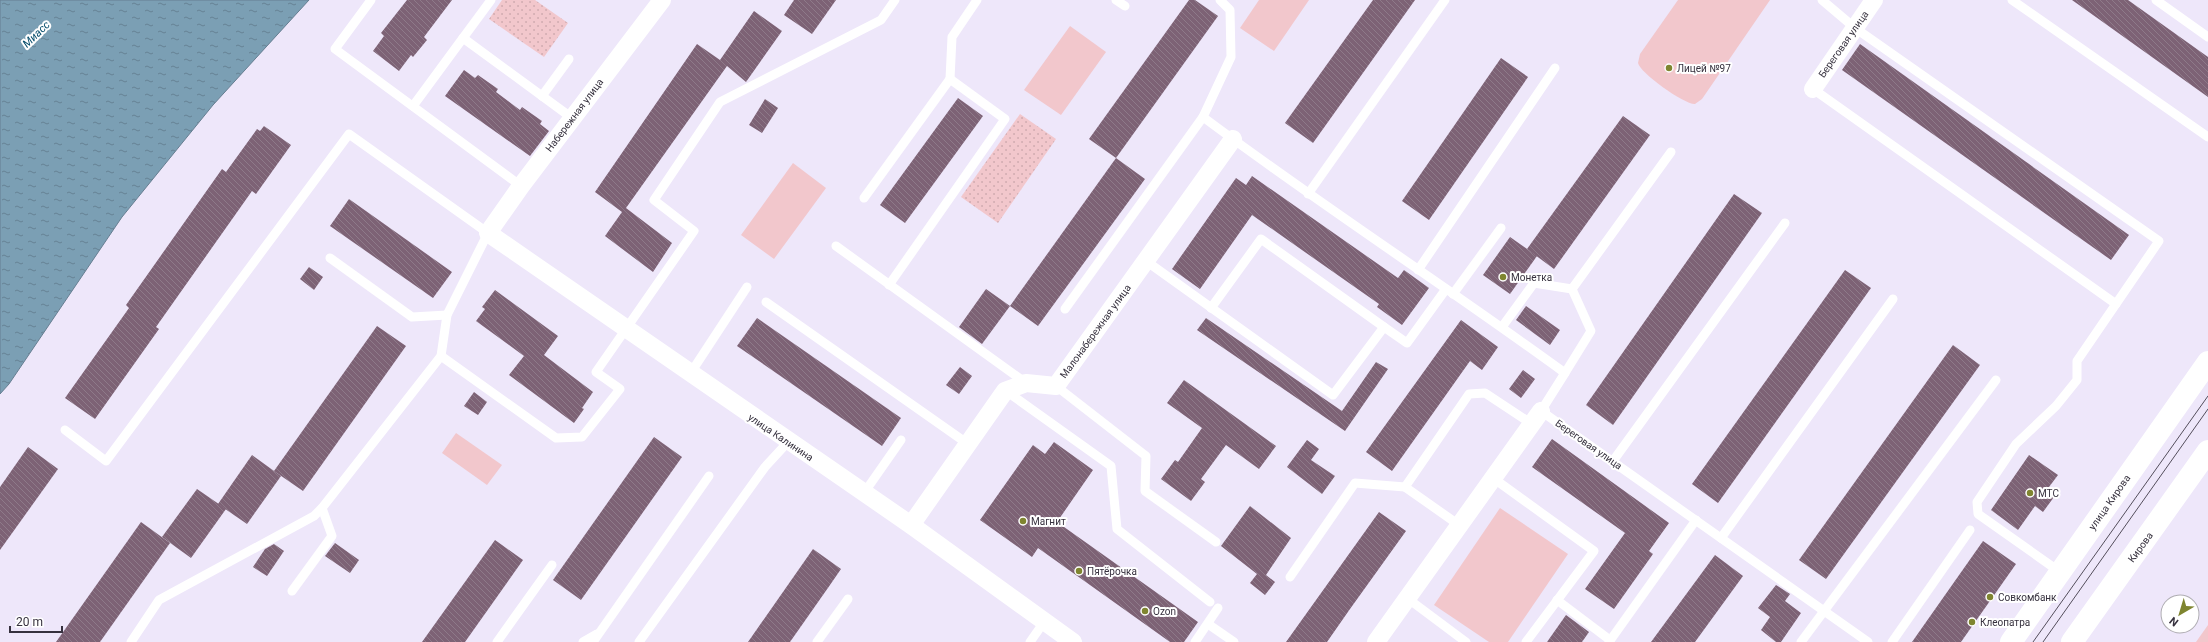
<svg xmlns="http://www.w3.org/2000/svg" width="2208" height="642" viewBox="0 0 2208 642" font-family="Roboto,sans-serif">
	<defs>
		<pattern id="park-dots" width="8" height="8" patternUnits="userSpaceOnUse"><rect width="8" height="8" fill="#f2c7cc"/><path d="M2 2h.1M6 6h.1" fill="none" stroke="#d0abb0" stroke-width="1.8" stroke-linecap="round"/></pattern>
		<pattern id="water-ripples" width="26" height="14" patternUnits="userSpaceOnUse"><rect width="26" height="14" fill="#7b9fb4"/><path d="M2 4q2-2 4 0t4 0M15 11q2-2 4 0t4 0" fill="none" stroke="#668294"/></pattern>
		<pattern id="building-back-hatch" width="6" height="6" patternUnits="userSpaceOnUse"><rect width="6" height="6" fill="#7d6275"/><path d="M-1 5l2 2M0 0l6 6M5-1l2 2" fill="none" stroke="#8e7a89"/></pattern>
	</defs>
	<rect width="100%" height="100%" fill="#eee7fa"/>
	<g fill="#f2c7cc">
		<path d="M 1259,0 L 1309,0 L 1274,51 L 1240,28 Z"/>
		<path d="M 1678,0 L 1770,0 L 1702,99 L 1695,104 C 1685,105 1640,73 1638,63 L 1640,54 Z"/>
		<path d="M 1070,26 L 1106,52 L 1061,115 L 1024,90 Z"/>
		<path d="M 793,163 L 826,188 L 774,259 L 741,235 Z"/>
		<path d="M 456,433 L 502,465 L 487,485 L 442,453 Z"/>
		<path d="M 1500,508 L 1568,554 L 1508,642 L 1489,642 L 1434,605 Z"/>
		<path d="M 2208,625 L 2208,642 L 2196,642 Z"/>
	</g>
	<g fill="url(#park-dots)">
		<path d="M 502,0 L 535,0 L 568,23 L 544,57 L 489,19 Z"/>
		<path d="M 1020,114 L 1056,139 L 998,223 L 961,197 Z"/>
	</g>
	<path fill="url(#water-ripples)" stroke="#667e91" d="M 0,0 L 309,0 L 213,105 L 122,217 L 9,384 L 0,394 Z"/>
	<g fill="url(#building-back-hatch)">
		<path d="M 407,0 L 452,0 L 424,37 L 427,40 L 413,57 L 411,55 L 399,71 L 373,51 L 384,36 L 381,33 Z"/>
		<path d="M 794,0 L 836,0 L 812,34 L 784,15 Z"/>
		<path d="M 1189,0 L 1195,0 L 1218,16 L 1116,158 L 1089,139 Z"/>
		<path d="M 1373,0 L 1415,0 L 1313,143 L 1285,123 Z"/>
		<path d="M 2072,0 L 2128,0 L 2208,57 L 2208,97 Z"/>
		<path d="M 754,11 L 782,31 L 746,82 L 727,66 L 626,208 L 672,243 L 653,272 L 605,236 L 622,212 L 595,192 L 697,44 L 720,60 Z"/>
		<path d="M 1860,44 L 2129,235 L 2111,260 L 1842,70 Z"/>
		<path d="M 1501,58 L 1528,77 L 1429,220 L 1402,201 Z"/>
		<path d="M 464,70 L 475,78 L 478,75 L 498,89 L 496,92 L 520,110 L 522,107 L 542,121 L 540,124 L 549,131 L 530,156 L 445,96 Z"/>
		<path d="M 958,98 L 983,116 L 905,223 L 880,205 Z"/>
		<path d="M 765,99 L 778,108 L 762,133 L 749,125 Z"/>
		<path d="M 1623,116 L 1650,135 L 1554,269 L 1527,249 Z"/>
		<path d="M 264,126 L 291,145 L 256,194 L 252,191 L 156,327 L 159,329 L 95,419 L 65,398 L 129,308 L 126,305 L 222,169 L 226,172 L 257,129 L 260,131 Z"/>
		<path d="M 1116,158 L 1145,179 L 1038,326 L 1010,306 Z"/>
		<path d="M 1252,176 L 1398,278 L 1404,270 L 1429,288 L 1402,325 L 1377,307 L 1379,304 L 1252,215 L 1200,289 L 1172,269 L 1236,178 L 1246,185 Z"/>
		<path d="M 1734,194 L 1762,213 L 1613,425 L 1586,405 Z"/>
		<path d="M 349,199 L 452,272 L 433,298 L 330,226 Z"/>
		<path d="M 1510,237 L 1537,256 L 1510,294 L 1483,275 Z"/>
		<path d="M 309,267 L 323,277 L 314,290 L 300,279 Z"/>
		<path d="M 1845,270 L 1871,288 L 1718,503 L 1692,484 Z"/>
		<path d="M 986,289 L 1010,306 L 982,344 L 959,327 Z"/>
		<path d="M 495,290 L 558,336 L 544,355 L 593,392 L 582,408 L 584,409 L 574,423 L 509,375 L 524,356 L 476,321 L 485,309 L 482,307 Z"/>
		<path d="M 1526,306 L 1560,330 L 1550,345 L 1516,320 Z"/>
		<path d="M 757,318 L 901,418 L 882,446 L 737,346 Z"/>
		<path d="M 1206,318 L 1342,411 L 1376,362 L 1388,369 L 1345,431 L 1197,330 Z"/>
		<path d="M 1461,320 L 1498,347 L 1482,370 L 1470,361 L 1392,471 L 1366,452 Z"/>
		<path d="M 377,326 L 406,346 L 303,491 L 274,471 Z"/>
		<path d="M 1953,345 L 1980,365 L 1826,579 L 1799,560 Z"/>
		<path d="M 960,367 L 972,376 L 959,394 L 946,385 Z"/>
		<path d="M 1523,370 L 1535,379 L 1521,398 L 1509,389 Z"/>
		<path d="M 1184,380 L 1276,446 L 1259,469 L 1226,445 L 1201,479 L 1205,482 L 1191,501 L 1161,479 L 1175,460 L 1178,462 L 1202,428 L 1167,403 Z"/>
		<path d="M 474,392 L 487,402 L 478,415 L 464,406 Z"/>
		<path d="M 654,437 L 682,457 L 581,600 L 553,580 Z"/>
		<path d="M 1552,439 L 1669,523 L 1649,551 L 1653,554 L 1614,609 L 1585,589 L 1625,533 L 1532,467 Z"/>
		<path d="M 1307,440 L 1319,449 L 1311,460 L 1335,476 L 1322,494 L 1287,467 Z"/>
		<path d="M 1054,442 L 1093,470 L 1057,522 L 1198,622 L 1184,642 L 1170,642 L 1038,548 L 1032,557 L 980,520 L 1033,445 L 1045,454 Z"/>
		<path d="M 28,447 L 58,469 L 0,550 L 0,487 Z"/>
		<path d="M 252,455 L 281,476 L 247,524 L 218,504 Z"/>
		<path d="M 2029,455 L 2058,475 L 2046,491 L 2054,497 L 2043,512 L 2035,506 L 2018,530 L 1991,510 Z"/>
		<path d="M 197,489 L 226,509 L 191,558 L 162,537 Z"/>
		<path d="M 1250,506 L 1291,538 L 1266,575 L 1275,582 L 1265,595 L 1250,583 L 1257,574 L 1221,546 Z"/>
		<path d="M 1379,512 L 1406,531 L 1350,609 L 1327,642 L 1286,642 Z"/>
		<path d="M 141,522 L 170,543 L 100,642 L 56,642 Z"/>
		<path d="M 495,540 L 523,560 L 511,577 L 465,642 L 422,642 Z"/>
		<path d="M 1983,541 L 2016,564 L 1961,642 L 1912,642 Z"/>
		<path d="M 335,543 L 359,560 L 350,573 L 325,556 Z"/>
		<path d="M 274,544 L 284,551 L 267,576 L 253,567 L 265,549 Z"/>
		<path d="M 813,549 L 841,569 L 830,585 L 790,642 L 748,642 Z"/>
		<path d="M 1715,555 L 1743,576 L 1695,642 L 1651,642 Z"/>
		<path d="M 1776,585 L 1790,594 L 1785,601 L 1801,613 L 1781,642 L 1776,642 L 1761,630 L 1770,617 L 1758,608 Z"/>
		<path d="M 1566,615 L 1589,632 L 1582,642 L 1547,642 Z"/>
	</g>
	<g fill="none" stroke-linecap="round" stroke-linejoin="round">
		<g stroke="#fff" stroke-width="9">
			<path d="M 371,0 L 335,49 L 521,186"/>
			<path d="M 1116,0 L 1125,6"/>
			<path d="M 1220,0 L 1230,10 L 1231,57 L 1203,117 C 1322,206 1446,286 1565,373 L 1541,411 L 1868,642"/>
			<path d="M 1822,0 L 1855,28 L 2159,241 L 2077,361 L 2077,380 L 2056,406 L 2016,444 L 1977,502 L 1978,514 L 2060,572"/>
			<path d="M 2012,0 L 2208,137"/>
			<path d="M 2156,0 L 2208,37"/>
			<path d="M 463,38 L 491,0"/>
			<path d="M 950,79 L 952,37 L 977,0"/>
			<path d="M 1813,89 L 2116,304"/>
			<path d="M 542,96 L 569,59"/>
			<path d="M 413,106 L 463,38 L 572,118"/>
			<path d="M 1308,194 L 1445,0"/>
			<path d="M 864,198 L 950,79 L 1005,119 L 889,285"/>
			<path d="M 836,246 L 1026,383"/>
			<path d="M 330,258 L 412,317 L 447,315"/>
			<path d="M 1146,261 L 1333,395 L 1384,327 L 1407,343 L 1446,289"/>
			<path d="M 1418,270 L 1555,68"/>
			<path d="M 1453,294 L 1501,228"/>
			<path d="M 766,302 L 968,444"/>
			<path d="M 1211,308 L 1261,239 L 1384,327"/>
			<path d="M 1065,309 L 1203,117"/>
			<path d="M 1502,327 L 1534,283 L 1572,289 L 1671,152"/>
			<path d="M 441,356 L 556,438 L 582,437 L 620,389 L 596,372 L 694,231 L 654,200 L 720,102 L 881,20 L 895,0"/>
			<path d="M 1565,373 L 1591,331 L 1572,289"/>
			<path d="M 690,374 L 747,287"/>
			<path d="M 1056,386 L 1146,456 L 1145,491 L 1216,542"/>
			<path d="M 1006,391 L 1111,466 L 1117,529 L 1210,602"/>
			<path d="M 65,430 L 106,461 L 349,134 L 488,233 L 447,315 L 441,356 L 322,508 L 314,516 L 159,600 L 131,642"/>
			<path d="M 1613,461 L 1785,223"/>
			<path d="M 1493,478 L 1594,551 L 1526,642"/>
			<path d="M 864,493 L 901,440"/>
			<path d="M 1459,525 L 1405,487 L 1469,394 L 1485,393 L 1532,424"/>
			<path d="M 1721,538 L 1893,299"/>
			<path d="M 1290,577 L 1355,483 L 1405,487"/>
			<path d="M 292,591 L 332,536 L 322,508"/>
			<path d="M 1407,598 L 1466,642"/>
			<path d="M 1557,600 L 1610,640"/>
			<path d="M 1208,624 L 1234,642"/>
			<path d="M 497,642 L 552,565"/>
			<path d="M 583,642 L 597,634"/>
			<path d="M 593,642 L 709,476"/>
			<path d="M 639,642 L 765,467 L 788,442"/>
			<path d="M 817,642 L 848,599"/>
			<path d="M 1030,642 L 1044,622"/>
			<path d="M 1195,642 L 1218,608"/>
			<path d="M 1609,642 L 1696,520"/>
			<path d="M 1801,642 L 1996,380"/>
			<path d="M 1892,642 L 1970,530"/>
		</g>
		<g stroke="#fff" stroke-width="18">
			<path d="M 662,0 L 521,186 L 488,233 L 911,525 L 1073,642"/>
			<path d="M 1813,89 L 1874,0"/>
			<path d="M 911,525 L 1005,391 L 1026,383 L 1056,386 L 1233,139"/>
			<path d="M 1376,642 L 1541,411"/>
		</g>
		<g stroke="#fff" stroke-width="22">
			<path d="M 2011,642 L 2208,362"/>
			<path d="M 2072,642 L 2208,451"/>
		</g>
		<g stroke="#544e5c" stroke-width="1">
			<path d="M 2033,642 L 2208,396"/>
			<path d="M 2043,642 L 2208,409"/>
		</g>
	</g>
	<g fill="#7f8530" stroke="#fff" stroke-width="1.5">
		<circle cx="1669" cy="68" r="4"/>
		<circle cx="1503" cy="277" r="4"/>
		<circle cx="2030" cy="493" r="4"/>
		<circle cx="1023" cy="521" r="4"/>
		<circle cx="1079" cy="571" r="4"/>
		<circle cx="1990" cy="597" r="4"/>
		<circle cx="1145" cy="611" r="4"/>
		<circle cx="1972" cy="622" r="4"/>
	</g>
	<g text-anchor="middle" stroke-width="4" stroke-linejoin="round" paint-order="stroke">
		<g font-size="10" fill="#36313e" stroke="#fff">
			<text transform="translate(1843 44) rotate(-55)" y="4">Береговая улица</text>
			<text transform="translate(574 115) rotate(-53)" y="4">Набережная улица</text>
			<text transform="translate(1095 331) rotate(-54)" y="4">Малонабережная улица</text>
			<text transform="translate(781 437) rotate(34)" y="4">улица Калинина</text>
			<text transform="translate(1589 444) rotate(35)" y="4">Береговая улица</text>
			<text transform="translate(2109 502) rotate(-55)" y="4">улица Кирова</text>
			<text transform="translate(2140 547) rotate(-54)" y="4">Кирова</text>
		</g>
		<g font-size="10" fill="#36313e" stroke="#fff" text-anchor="start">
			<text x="1677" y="72">Лицей №97</text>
			<text x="1511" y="281">Монетка</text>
			<text x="2038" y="497">МТС</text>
			<text x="1031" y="525">Магнит</text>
			<text x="1087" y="575">Пятёрочка</text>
			<text x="1998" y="601">Совкомбанк</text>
			<text x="1153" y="615">Ozon</text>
			<text x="1980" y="626">Клеопатра</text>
		</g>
		<g font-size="11" font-style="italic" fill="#004968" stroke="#fff">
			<text transform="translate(36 34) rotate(-44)" y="4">Миасс</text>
		</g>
	</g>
	<g transform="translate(2180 614) rotate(218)"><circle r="19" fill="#ffffff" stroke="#afadb2"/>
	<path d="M0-3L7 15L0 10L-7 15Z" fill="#7f8530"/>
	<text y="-6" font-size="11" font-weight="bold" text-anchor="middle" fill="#36313e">N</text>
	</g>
	<path d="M10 626v6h52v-6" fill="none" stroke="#36313e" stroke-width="2"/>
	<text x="16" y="626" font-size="12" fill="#36313e" stroke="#ffffff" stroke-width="3" paint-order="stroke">20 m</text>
</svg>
